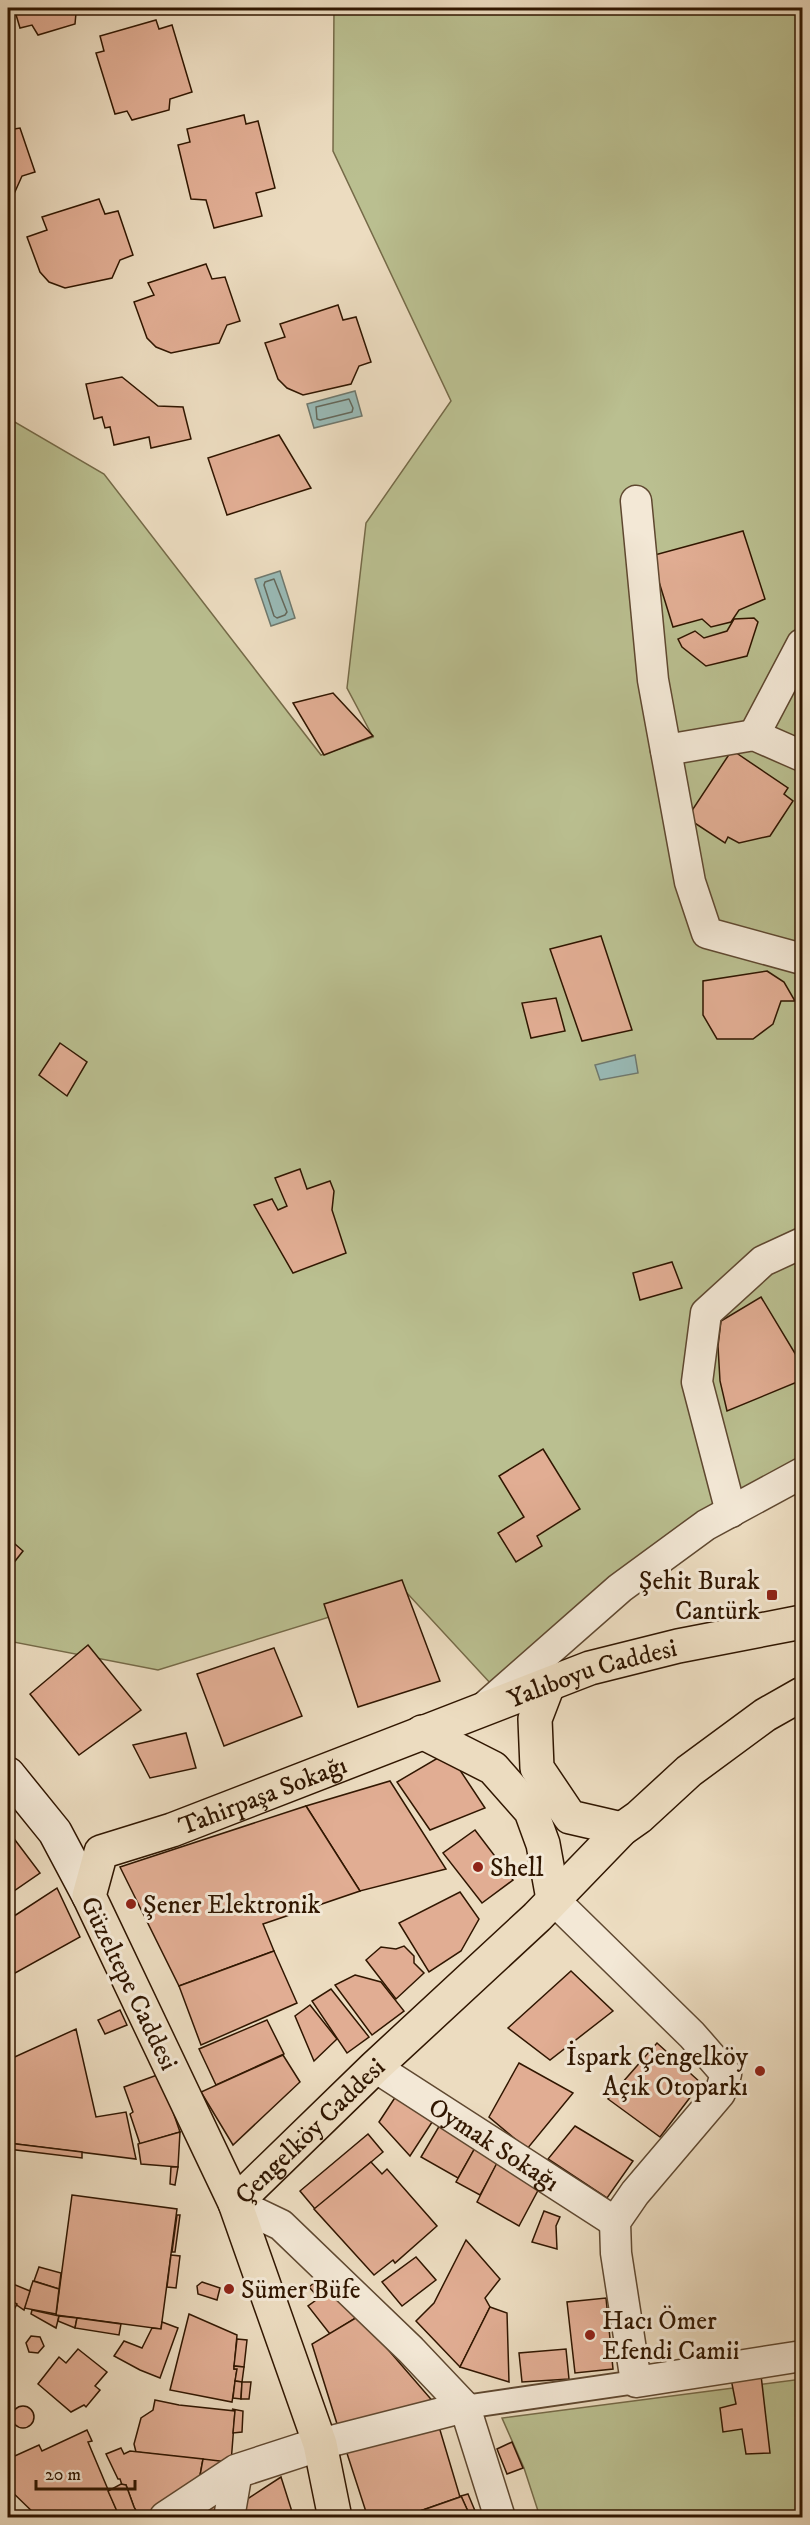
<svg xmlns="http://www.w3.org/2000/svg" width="810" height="2525" viewBox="0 0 810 2525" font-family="'IM FELL DW Pica',serif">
	<rect width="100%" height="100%" fill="#ecdcc0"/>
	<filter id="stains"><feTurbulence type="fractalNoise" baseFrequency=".00333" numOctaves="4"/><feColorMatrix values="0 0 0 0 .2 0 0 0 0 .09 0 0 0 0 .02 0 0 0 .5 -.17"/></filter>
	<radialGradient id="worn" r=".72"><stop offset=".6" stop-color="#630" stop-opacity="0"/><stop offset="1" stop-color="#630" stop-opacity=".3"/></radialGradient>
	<g fill="#babf90" stroke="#756a48" stroke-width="1.5">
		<path d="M 334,8 L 802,8 L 802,1457 L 492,1685 L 407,1593 L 158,1670 L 8,1641 L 8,1574 L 20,1549 L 8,1538 L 8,418 L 104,474 L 321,755 L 373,737 L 347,688 L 366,523 L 451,401 L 333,151 Z"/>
		<path d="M 802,2379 L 802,2517 L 540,2517 L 524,2468 L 502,2418 Z"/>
	</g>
	<g fill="#99bab6" stroke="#6f786d" stroke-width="1.5">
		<path d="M 355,391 L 362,416 L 314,428 L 307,404 Z"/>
		<path d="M 280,571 L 295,618 L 271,626 L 255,579 Z"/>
		<path d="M 635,1055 L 638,1073 L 600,1080 L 595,1065 Z"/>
	</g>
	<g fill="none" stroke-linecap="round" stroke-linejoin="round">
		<g stroke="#64685b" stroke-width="1.5">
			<path d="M 349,399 L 353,408 L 352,412 L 320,420 L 317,419 L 316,407 Z"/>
			<path d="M 274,579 L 287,612 L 285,615 L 277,618 L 274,616 L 264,585 L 265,582 Z"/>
		</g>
	</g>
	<g fill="#e1ad93" stroke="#301600" stroke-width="1.5">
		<path d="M 14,8 L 94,8 L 76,13 L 75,24 L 38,35 L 32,25 L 20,28 Z"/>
		<path d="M 156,20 L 159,29 L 172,25 L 192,92 L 170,99 L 169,110 L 132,120 L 127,111 L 115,114 L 96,53 L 104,51 L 100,36 Z"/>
		<path d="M 244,115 L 246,124 L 258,121 L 275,188 L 256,193 L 262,216 L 214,228 L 206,200 L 191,199 L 178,145 L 190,142 L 187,129 Z"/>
		<path d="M 20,128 L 35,172 L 22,176 L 14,194 L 8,196 L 8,130 Z"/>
		<path d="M 99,199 L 105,214 L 118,211 L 133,255 L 120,260 L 112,278 L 65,288 L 49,282 L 40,272 L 27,237 L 47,230 L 42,217 Z"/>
		<path d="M 206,264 L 212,279 L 225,277 L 240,321 L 227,325 L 219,343 L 171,353 L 156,347 L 147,338 L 134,302 L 154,295 L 148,283 Z"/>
		<path d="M 338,305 L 343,320 L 356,317 L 371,362 L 359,366 L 351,384 L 303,395 L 287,388 L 278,379 L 265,343 L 285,337 L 280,324 Z"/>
		<path d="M 122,377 L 158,406 L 183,407 L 191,439 L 151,448 L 149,437 L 114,445 L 110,427 L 105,428 L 102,417 L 94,419 L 86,384 Z"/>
		<path d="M 279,435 L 311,488 L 227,515 L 208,458 Z"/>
		<path d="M 743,531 L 765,599 L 739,610 L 731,622 L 711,627 L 702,619 L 673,627 L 651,556 Z"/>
		<path d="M 754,618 L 758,622 L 747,656 L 706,666 L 682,647 L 678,639 L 695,631 L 704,638 L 727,631 L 734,619 Z"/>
		<path d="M 333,693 L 373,736 L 324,755 L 293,703 Z"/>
		<path d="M 732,750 L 788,788 L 784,794 L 793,801 L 770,836 L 739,843 L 728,837 L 725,843 L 687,818 Z"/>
		<path d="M 601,936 L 632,1030 L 582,1041 L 550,949 Z"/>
		<path d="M 767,971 L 784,982 L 795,1001 L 781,1001 L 773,1024 L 753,1039 L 717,1039 L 703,1015 L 703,981 Z"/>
		<path d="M 556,998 L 565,1031 L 531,1038 L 522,1003 Z"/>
		<path d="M 60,1043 L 87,1062 L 67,1096 L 39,1075 Z"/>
		<path d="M 300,1169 L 307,1189 L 330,1181 L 334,1191 L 332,1210 L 346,1253 L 293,1273 L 254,1205 L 272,1199 L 278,1210 L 287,1206 L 275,1178 Z"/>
		<path d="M 672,1262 L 682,1288 L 640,1300 L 633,1273 Z"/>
		<path d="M 761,1297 L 802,1365 L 802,1380 L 727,1411 L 720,1381 L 718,1346 L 721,1321 Z"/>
		<path d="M 543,1449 L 580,1509 L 537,1536 L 542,1546 L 516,1562 L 498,1533 L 524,1517 L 499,1476 Z"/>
		<path d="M 8,1538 L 23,1551 L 8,1570 Z"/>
		<path d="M 402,1580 L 440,1681 L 358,1707 L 324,1604 Z"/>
		<path d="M 88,1645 L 141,1710 L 79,1755 L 30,1694 Z"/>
		<path d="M 274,1648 L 302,1716 L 224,1746 L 197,1674 Z"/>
		<path d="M 186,1733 L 196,1768 L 150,1778 L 133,1745 Z"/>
		<path d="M 448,1752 L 485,1808 L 430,1830 L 397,1782 Z"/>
		<path d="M 390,1781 L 446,1869 L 360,1891 L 306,1806 Z"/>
		<path d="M 306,1806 L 360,1891 L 263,1924 L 274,1951 L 179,1986 L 120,1867 Z"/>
		<path d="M 475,1830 L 513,1880 L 482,1903 L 443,1853 Z"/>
		<path d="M 9,1832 L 40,1873 L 8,1895 L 8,1834 Z"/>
		<path d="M 57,1888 L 80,1937 L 8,1977 L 8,1920 Z"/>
		<path d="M 460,1892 L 479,1919 L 461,1951 L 429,1972 L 399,1923 Z"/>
		<path d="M 404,1946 L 414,1956 L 414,1963 L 424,1973 L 396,1999 L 366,1960 L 381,1947 L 396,1949 Z"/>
		<path d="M 274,1951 L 297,2003 L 201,2045 L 179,1986 Z"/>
		<path d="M 571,1971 L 613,2011 L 550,2060 L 508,2028 Z"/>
		<path d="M 355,1975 L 381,1982 L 404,2011 L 372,2035 L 335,1985 Z"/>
		<path d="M 331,1989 L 369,2037 L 347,2053 L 312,2001 Z"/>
		<path d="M 310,2005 L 337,2039 L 314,2061 L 295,2016 Z"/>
		<path d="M 120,2010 L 127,2025 L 105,2034 L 98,2020 Z"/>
		<path d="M 267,2020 L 284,2054 L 216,2085 L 199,2049 Z"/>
		<path d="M 76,2029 L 96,2117 L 126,2112 L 136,2159 L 8,2143 L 8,2060 Z"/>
		<path d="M 657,2043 L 701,2083 L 660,2137 L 608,2099 Z"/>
		<path d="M 283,2055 L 300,2082 L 233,2145 L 201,2092 Z"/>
		<path d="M 519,2063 L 573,2093 L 527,2149 L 489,2117 Z"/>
		<path d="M 160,2074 L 180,2132 L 140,2144 L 130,2114 L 133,2112 L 124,2087 Z"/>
		<path d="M 398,2093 L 438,2113 L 410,2156 L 379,2122 Z"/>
		<path d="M 444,2118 L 480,2139 L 458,2178 L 421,2157 Z"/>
		<path d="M 575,2126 L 633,2161 L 607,2198 L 548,2159 Z"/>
		<path d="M 180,2132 L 178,2167 L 141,2164 L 138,2144 Z"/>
		<path d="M 368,2134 L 383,2152 L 315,2209 L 300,2191 Z"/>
		<path d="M 480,2139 L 503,2153 L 480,2195 L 456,2182 Z"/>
		<path d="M 8,2143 L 82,2152 L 82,2158 L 8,2149 Z"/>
		<path d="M 500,2157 L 543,2181 L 519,2226 L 477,2202 Z"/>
		<path d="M 371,2162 L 382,2174 L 387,2169 L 437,2226 L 395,2263 L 393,2260 L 374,2275 L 314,2209 Z"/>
		<path d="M 171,2167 L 178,2167 L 175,2185 L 170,2184 Z"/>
		<path d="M 72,2195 L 177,2209 L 161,2329 L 56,2315 Z"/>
		<path d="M 544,2211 L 560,2217 L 556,2226 L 557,2249 L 532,2242 Z"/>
		<path d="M 177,2215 L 180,2215 L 175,2252 L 172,2252 Z"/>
		<path d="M 466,2240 L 500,2279 L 485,2298 L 490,2307 L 460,2367 L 416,2321 L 434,2303 Z"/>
		<path d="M 171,2255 L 180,2256 L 176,2288 L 167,2287 Z"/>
		<path d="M 416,2257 L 436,2280 L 402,2306 L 382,2282 Z"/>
		<path d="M 39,2267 L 61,2273 L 59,2289 L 34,2281 Z"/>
		<path d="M 325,2274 L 359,2316 L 330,2334 L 308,2306 L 319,2298 L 309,2287 Z"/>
		<path d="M 33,2281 L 59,2289 L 56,2314 L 24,2308 Z"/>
		<path d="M 8,2282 L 30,2291 L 24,2310 L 8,2299 Z"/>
		<path d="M 202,2282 L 220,2288 L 217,2300 L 198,2294 L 197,2286 Z"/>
		<path d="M 606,2298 L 613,2369 L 575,2373 L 567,2302 Z"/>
		<path d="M 8,2299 L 17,2304 L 8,2321 Z"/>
		<path d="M 490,2307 L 507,2313 L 509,2382 L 460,2367 Z"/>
		<path d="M 32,2310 L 59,2316 L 56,2328 L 31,2314 Z"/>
		<path d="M 189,2314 L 237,2335 L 234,2369 L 237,2369 L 232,2402 L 170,2390 Z"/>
		<path d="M 59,2316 L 77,2318 L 75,2328 L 58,2321 Z"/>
		<path d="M 359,2316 L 436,2405 L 338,2427 L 312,2344 Z"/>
		<path d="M 77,2318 L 121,2324 L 119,2335 L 75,2328 Z"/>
		<path d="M 162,2322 L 178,2328 L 160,2378 L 140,2370 L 114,2356 L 124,2341 L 142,2348 L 152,2328 L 161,2329 Z"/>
		<path d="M 31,2336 L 40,2337 L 44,2346 L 38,2353 L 29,2352 L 26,2343 Z"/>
		<path d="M 237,2339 L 247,2340 L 244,2367 L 234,2366 Z"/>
		<path d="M 78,2349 L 107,2372 L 95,2386 L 100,2390 L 86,2407 L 84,2405 L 71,2412 L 38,2384 L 59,2357 L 66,2363 Z"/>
		<path d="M 566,2349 L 569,2379 L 522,2382 L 519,2353 Z"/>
		<path d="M 234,2366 L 244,2367 L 242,2382 L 235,2381 L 237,2369 L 234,2369 Z"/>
		<path d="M 761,2375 L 770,2453 L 746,2454 L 742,2429 L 723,2432 L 720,2408 L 736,2404 L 731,2379 Z"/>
		<path d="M 235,2381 L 242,2382 L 241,2399 L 233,2398 Z"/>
		<path d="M 242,2382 L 251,2382 L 249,2399 L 241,2399 Z"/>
		<path d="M 155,2400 L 179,2405 L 235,2411 L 231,2463 L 136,2452 L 134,2444 L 141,2418 L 153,2410 Z"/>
		<circle cx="23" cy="2417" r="11"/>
		<path d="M 232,2409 L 243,2411 L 242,2432 L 233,2433 L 235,2411 Z"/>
		<path d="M 437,2420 L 460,2497 L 400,2518 L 368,2518 L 343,2441 Z"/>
		<path d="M 87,2430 L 92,2441 L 88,2442 L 120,2518 L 39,2518 L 9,2489 L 8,2459 L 39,2445 L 42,2451 Z"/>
		<path d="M 512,2442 L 523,2468 L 507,2474 L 497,2449 Z"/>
		<path d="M 121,2448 L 124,2454 L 130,2451 L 203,2459 L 199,2481 L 140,2518 L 134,2507 L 126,2485 L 122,2485 L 120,2479 L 118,2479 L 106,2454 Z"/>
		<path d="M 203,2459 L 228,2462 L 199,2481 Z"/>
		<path d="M 281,2477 L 294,2518 L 236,2518 L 238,2505 Z"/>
		<path d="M 121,2484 L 126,2485 L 134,2507 L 140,2518 L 120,2518 L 108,2491 Z"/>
		<path d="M 468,2494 L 478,2518 L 471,2518 L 461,2496 Z"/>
		<path d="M 461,2496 L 471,2518 L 400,2518 L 460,2497 Z"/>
		<path d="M 197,2501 L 226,2508 L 224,2518 L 174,2518 Z"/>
	</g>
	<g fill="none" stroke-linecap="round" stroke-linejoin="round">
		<defs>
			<path id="pedestrian" d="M 465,2407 L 636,2382"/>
			<g id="minor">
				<path d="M 636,501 L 653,680 L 690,882 L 707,933 L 802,959"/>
				<path d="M 754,735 L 802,644"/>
				<path d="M 666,750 L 754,735 L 802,756"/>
				<path d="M 731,1512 L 697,1382 L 706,1313 L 763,1261 L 802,1243"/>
				<path d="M 487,1705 L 620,1588 L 706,1525 L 802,1473"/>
				<path d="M 553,1899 L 692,2035 L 726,2074 L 720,2093 L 635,2193 L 615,2222 L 616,2253 L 636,2382 L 802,2356"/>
				<path id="s1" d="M 375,2067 L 615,2222"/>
				<path d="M 235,2203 L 281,2225 L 411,2350 L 465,2407 L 500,2518"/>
				<path d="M 320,2444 L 465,2407"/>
				<path d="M 229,2518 L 237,2471"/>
			</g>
			<path id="tertiary" d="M 166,2518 L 237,2471 L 320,2444"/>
			<path id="secondary" d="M 8,1774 L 55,1832 L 89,1896"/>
			<g id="primary">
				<path d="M 548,1685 L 535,1719 L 537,1768 L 570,1817 L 622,1829"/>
				<path d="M 422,1732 L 493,1768 L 531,1811 L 543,1844 L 553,1899"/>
				<path id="s2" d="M 235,2203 L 375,2067 L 537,1917 L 622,1829 L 639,1817 L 689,1771 L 765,1715 L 802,1694"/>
				<path id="s3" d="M 335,2518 L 320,2444 L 235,2203 L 89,1896 L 101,1852 L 172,1830 L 590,1668 L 678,1646 L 802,1622"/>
			</g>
		</defs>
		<use href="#pedestrian" stroke="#5f4830" stroke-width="26"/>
		<use href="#minor" stroke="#5f4830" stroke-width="33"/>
		<use href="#tertiary" stroke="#5f4830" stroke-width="36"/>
		<use href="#secondary" stroke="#301600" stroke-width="36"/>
		<use href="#primary" stroke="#301600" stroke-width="36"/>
		<use href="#pedestrian" stroke="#f3e8d6" stroke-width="22"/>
		<use href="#minor" stroke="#f3e8d6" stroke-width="30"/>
		<use href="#tertiary" stroke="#f3e8d6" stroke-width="33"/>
		<use href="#secondary" stroke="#f3e8d6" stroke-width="33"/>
		<use href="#primary" stroke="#ecdcc0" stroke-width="33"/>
	</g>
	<g fill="#8f2418" stroke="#f3e8d6" stroke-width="2">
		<rect x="766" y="1589" width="12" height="12" rx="3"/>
		<circle cx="478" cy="1867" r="6"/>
		<circle cx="131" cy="1904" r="6"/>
		<circle cx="760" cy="2071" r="6"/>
		<circle cx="229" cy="2289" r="6"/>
		<circle cx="590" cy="2335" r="6"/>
	</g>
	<g text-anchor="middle" stroke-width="6" stroke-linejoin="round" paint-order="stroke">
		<g font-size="26" fill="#301600" stroke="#f3e8d6" text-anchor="start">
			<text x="760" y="1589" text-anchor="end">Şehit Burak<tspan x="760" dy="30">Cantürk</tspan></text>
			<text x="490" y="1876">Shell</text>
			<text x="143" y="1913">Şener Elektronik</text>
			<text x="748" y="2065" text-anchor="end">İspark Çengelköy<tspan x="748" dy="30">Açık Otoparkı</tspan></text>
			<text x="241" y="2298">Sümer Büfe</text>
			<text x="602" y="2329">Hacı Ömer<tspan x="602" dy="30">Efendi Camii</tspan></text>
		</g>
		<g font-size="26" fill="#301600" stroke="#f3e8d6">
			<text dy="9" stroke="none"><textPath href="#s3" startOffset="1240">Yalıboyu Caddesi</textPath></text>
			<text dy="9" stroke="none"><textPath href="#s3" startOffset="888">Tahirpaşa Sokağı</textPath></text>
			<text transform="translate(130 1983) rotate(64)" y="9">Güzeltepe Caddesi</text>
			<text dy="9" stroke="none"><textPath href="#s2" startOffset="104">Çengelköy Caddesi</textPath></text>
			<text dy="9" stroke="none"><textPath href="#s1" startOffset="142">Oymak Sokağı</textPath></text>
		</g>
	</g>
	<rect width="810" height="2525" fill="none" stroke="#ecdcc0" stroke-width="30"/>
	<rect x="9" y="9" width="792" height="2507" fill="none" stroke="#301600" stroke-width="3"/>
	<rect x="15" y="15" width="780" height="2495" fill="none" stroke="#301600" stroke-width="1.5"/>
	<path d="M36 2480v9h99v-9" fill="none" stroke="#301600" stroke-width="3"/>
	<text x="45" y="2480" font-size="18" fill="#301600" stroke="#f3e8d6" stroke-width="4.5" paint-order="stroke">20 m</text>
	<rect width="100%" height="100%" filter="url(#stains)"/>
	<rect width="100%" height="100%" fill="url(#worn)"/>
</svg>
